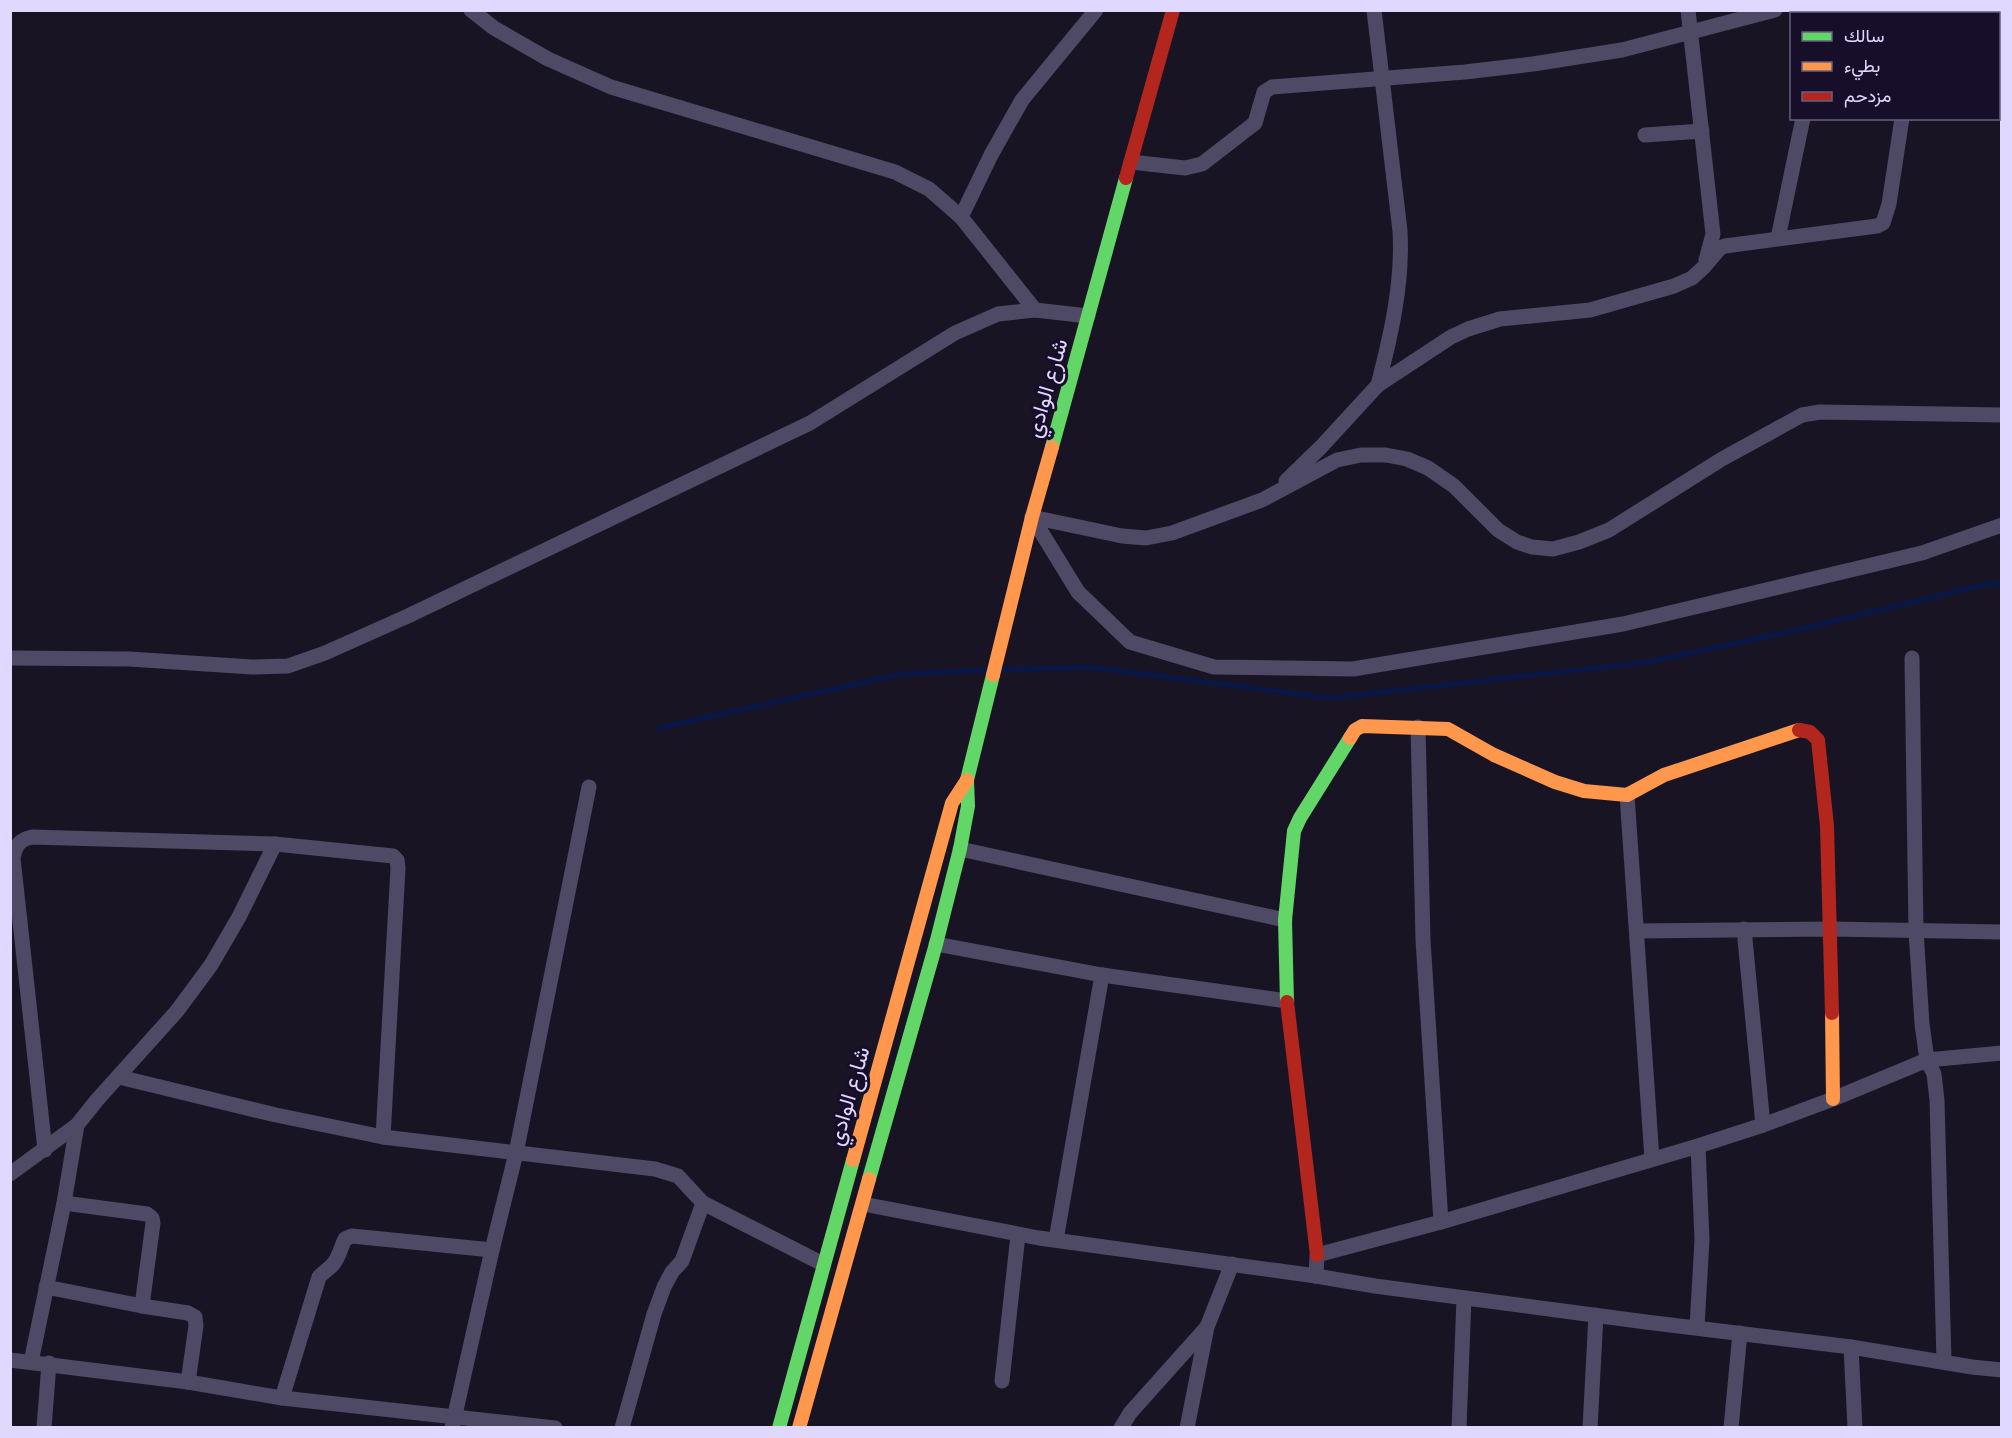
<svg xmlns="http://www.w3.org/2000/svg" width="2012" height="1438" viewBox="0 0 2012 1438" font-family="Signika,Vazirmatn,sans-serif">
	<rect width="100%" height="100%" fill="#191424"/>
	<g fill="none" stroke-linecap="round" stroke-linejoin="round">
		<g stroke="#081747" stroke-width="5">
			<path d="M 1000,670 L 1088,667 L 1330,698 L 1648,662 L 1797,630 L 1978,586 L 2002,583"/>
			<path d="M 659,728 L 901,674 L 987,670"/>
		</g>
		<g stroke="#4e4965" stroke-width="15">
			<path d="M 471,10 L 494,28 L 548,59 L 611,87 L 895,172 L 929,189 L 961,217 L 1035,310"/>
			<path d="M 1374,10 L 1400,231 C 1403,283 1391,335 1378,385"/>
			<path d="M 1688,10 L 1713,234 L 1706,260"/>
			<path d="M 1825,14 L 1825,10"/>
			<path d="M 1998,73 L 2002,73"/>
			<path d="M 1645,135 L 1702,131"/>
			<path d="M 1131,162 L 1185,168 L 1202,164 L 1255,123 L 1264,92 L 1272,87 L 1465,72 L 1533,64 L 1622,50 L 1775,10"/>
			<path d="M 961,217 L 991,155 L 1022,100 L 1096,10"/>
			<path d="M 1778,238 L 1803,118"/>
			<path d="M 1286,481 L 1321,447 L 1378,385 L 1451,337 L 1468,329 L 1500,319 L 1590,310 L 1674,286 L 1692,278 L 1704,267 L 1720,248 L 1725,246 L 1877,226 L 1883,223 L 1889,204 L 1902,118"/>
			<path d="M 1032,517 L 1122,536 L 1146,538 L 1172,533 L 1262,500 L 1337,460 L 1361,455 L 1386,455 L 1407,459 L 1428,468 L 1454,486 L 1498,530 L 1517,542 L 1532,547 L 1553,549 L 1579,542 L 1609,530 L 1722,459 L 1802,415 L 1820,412 L 2002,415"/>
			<path d="M 1032,517 L 1078,592 L 1130,642 L 1214,667 L 1353,669 L 1623,624 L 1922,553 L 2002,525"/>
			<path d="M 10,658 L 129,659 L 252,667 L 288,666 L 325,653 L 408,616 L 810,423 L 955,333 L 998,314 L 1035,310 L 1088,316"/>
			<path d="M 1912,658 L 1916,931 L 1922,1024 L 1927,1060 L 1934,1074 L 1937,1100 L 1944,1361"/>
			<path d="M 1418,727 L 1423,940 L 1441,1222"/>
			<path d="M 1627,795 L 1652,1159"/>
			<path d="M 960,849 L 1285,920"/>
			<path d="M 1744,929 L 1763,1125"/>
			<path d="M 1637,931 L 1831,929 L 2002,932"/>
			<path d="M 936,944 L 1102,975 L 1287,1001"/>
			<path d="M 119,1077 L 276,1115 L 383,1137 L 655,1169 L 678,1176 L 703,1203 L 823,1264"/>
			<path d="M 45,1150 L 13,858 C 16,845 19,840 32,837 L 275,844 L 393,856 L 397,860 L 398,868 L 383,1137"/>
			<path d="M 10,1174 L 77,1125 L 97,1100 L 177,1011 L 211,965 L 239,917 L 275,844"/>
			<path d="M 64,1203 L 147,1214 L 152,1218 L 153,1223 L 142,1306"/>
			<path d="M 863,1204 L 1039,1238 L 1316,1276 L 1317,1255 L 1441,1222 L 1698,1146 L 1763,1125 L 1833,1099 L 1927,1060 L 2002,1053"/>
			<path d="M 1056,1240 L 1102,975"/>
			<path d="M 1316,1276 L 1375,1286 L 1646,1322 L 1851,1347 L 1972,1367 L 2002,1370"/>
			<path d="M 46,1287 L 142,1306 L 188,1313 L 195,1317 L 196,1326 L 188,1382"/>
			<path d="M 1697,1327 L 1702,1240 L 1698,1146"/>
			<path d="M 1851,1347 L 1855,1428"/>
			<path d="M 10,1360 L 188,1382 L 282,1398 L 555,1428"/>
			<path d="M 31,1362 L 64,1203 L 77,1125"/>
			<path d="M 1002,1381 L 1018,1235"/>
			<path d="M 282,1398 L 319,1277 C 324,1271 330,1269 334,1263 C 339,1257 341,1247 345,1239 L 352,1236 L 492,1250"/>
			<path d="M 44,1428 L 49,1363"/>
			<path d="M 452,1428 L 492,1250 L 516,1153 L 589,787"/>
			<path d="M 622,1428 L 654,1314 L 664,1287 L 672,1272 L 682,1261 L 703,1203"/>
			<path d="M 1121,1428 L 1130,1413 L 1207,1327"/>
			<path d="M 1187,1428 L 1207,1327 L 1232,1264"/>
			<path d="M 1459,1428 L 1464,1298"/>
			<path d="M 1590,1428 L 1596,1315"/>
			<path d="M 1731,1428 L 1740,1333"/>
		</g>
		<g stroke="#63d668" stroke-width="14">
			<path d="M 1052,447 L 1126,178"/>
			<path d="M 1287,1002 L 1285,920 L 1294,831 L 1300,818 L 1350,738"/>
			<path d="M 869,1179 L 936,944 L 960,849 L 968,806 L 967,780 L 993,675"/>
			<path d="M 779,1428 L 853,1160"/>
		</g>
		<g stroke="#ff974d" stroke-width="14">
			<path d="M 993,675 L 1032,517 L 1052,447"/>
			<path d="M 1350,738 L 1355,730 L 1362,726 L 1448,729 L 1494,755 L 1555,782 L 1584,791 L 1627,795 L 1664,775 L 1799,730"/>
			<path d="M 1832,1013 L 1833,1099"/>
			<path d="M 853,1160 L 952,803 L 967,780"/>
			<path d="M 799,1428 L 869,1179"/>
		</g>
		<g stroke="#b3261e" stroke-width="14">
			<path d="M 1126,178 L 1173,10"/>
			<path d="M 1799,730 L 1810,732 L 1818,740 L 1827,826 L 1832,1013"/>
			<path d="M 1287,1002 L 1317,1255"/>
		</g>
	</g>
	<g text-anchor="middle" stroke-width="6" stroke-linejoin="round" paint-order="stroke">
		<g font-size="22" fill="#e1d8ff" stroke="#170e2a">
			<text transform="translate(1046 388) rotate(-74)" y="8">شارع الوادي</text>
			<text transform="translate(848 1096) rotate(-74)" y="8">شارع الوادي</text>
		</g>
	</g>
	<rect width="2012" height="1438" fill="none" stroke="#e1d8ff" stroke-width="24"/>
	<rect x="1790" y="12" width="210" height="108" fill="#170e2a" stroke="#685f7f" stroke-width="1.5"/>
	<rect x="1802" y="32" width="30" height="9" fill="#63d668" stroke="#685f7f" stroke-width="1.5"/>
	<text x="1844" y="42" font-size="18" fill="#e1d8ff">سالك</text>
	<rect x="1802" y="62" width="30" height="9" fill="#ff974d" stroke="#685f7f" stroke-width="1.5"/>
	<text x="1844" y="72" font-size="18" fill="#e1d8ff">بطيء</text>
	<rect x="1802" y="92" width="30" height="9" fill="#b3261e" stroke="#685f7f" stroke-width="1.5"/>
	<text x="1844" y="102" font-size="18" fill="#e1d8ff">مزدحم</text>
</svg>
